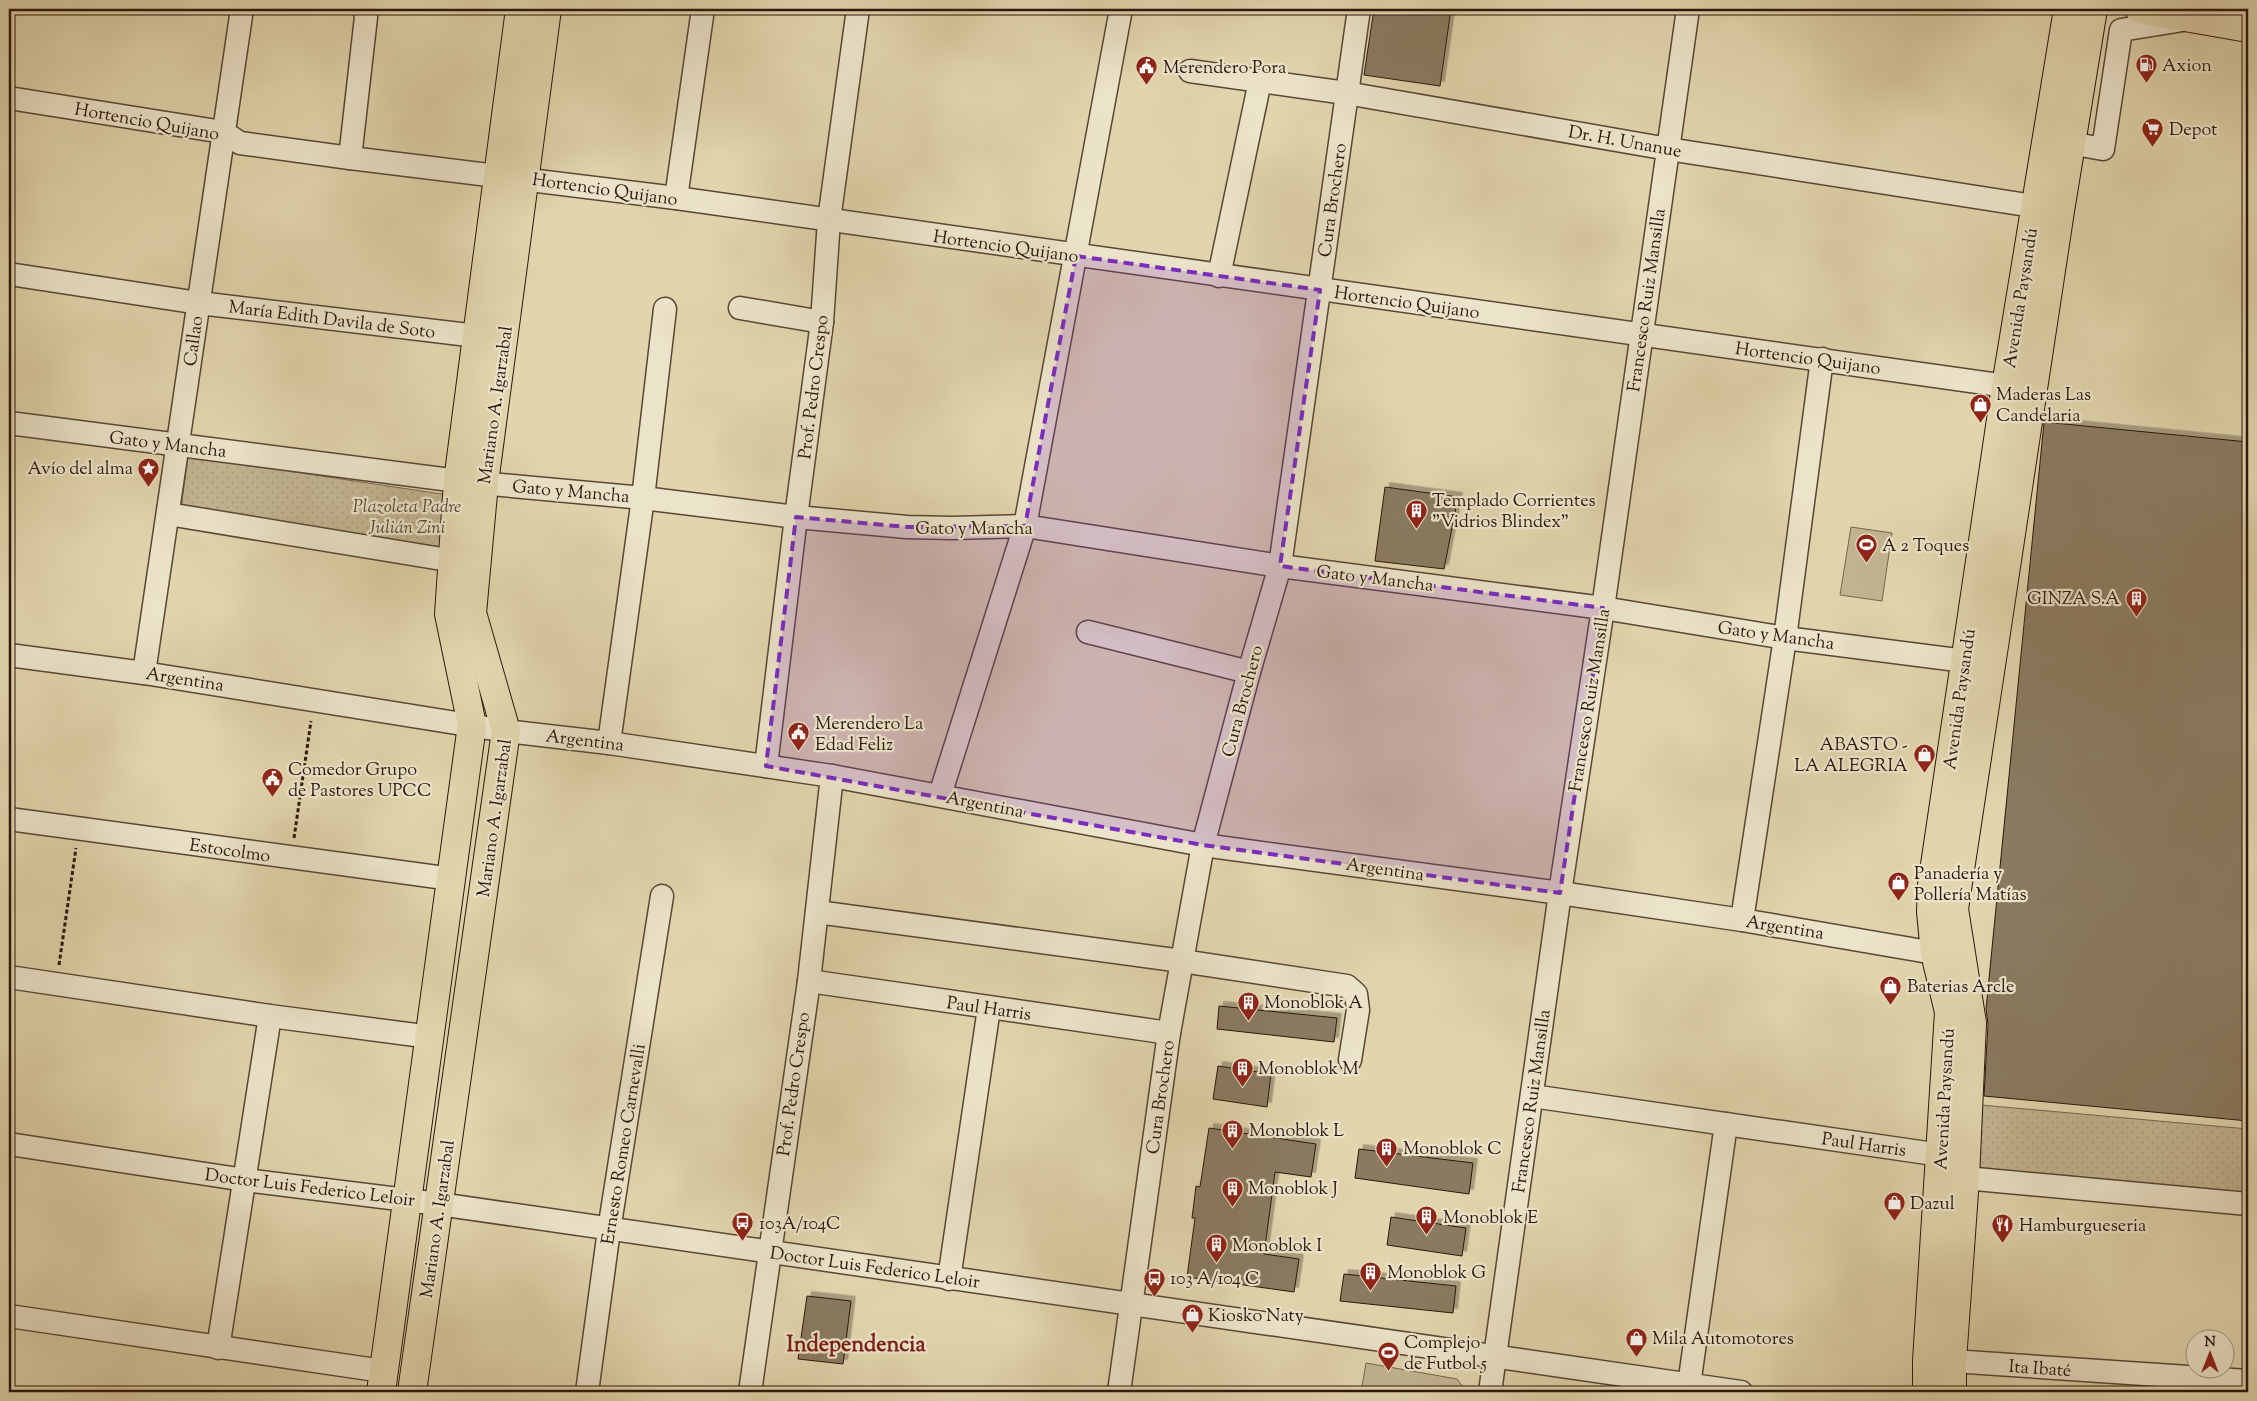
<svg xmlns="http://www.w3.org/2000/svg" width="2257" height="1401" viewBox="0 0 2257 1401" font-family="'Sorts Mill Goudy',serif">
	<defs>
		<pattern id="park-dots" width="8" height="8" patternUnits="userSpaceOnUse" patternTransform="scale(1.25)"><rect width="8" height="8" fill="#c3b592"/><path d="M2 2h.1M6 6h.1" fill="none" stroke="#a89b7d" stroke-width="1.8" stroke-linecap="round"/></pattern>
		<filter id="shadow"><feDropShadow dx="4.5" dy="-4.5" stdDeviation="0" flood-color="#0004"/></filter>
	</defs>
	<rect width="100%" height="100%" fill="#e2d5ad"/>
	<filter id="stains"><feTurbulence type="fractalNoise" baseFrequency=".004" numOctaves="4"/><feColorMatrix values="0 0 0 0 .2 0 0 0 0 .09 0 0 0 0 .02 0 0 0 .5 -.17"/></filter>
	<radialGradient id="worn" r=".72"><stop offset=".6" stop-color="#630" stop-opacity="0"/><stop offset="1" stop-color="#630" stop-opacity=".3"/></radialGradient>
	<g fill="#c3b592" stroke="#766650">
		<path d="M 1851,527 L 1892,533 L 1882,601 L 1840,595 Z"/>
		<path d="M 1366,1363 L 1457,1379 L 1467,1392 L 1361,1392 Z"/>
	</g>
	<g fill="url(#park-dots)" stroke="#766650">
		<path d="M 188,456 L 448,495 L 442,548 L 181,509 Z"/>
		<path d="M 1981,1105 L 2248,1129 L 2248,1198 L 1977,1173 Z"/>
	</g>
	<g fill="#8a7a61" stroke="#2a170e" filter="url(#shadow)">
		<path d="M 1374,9 L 1451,9 L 1440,86 L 1364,75 Z"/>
		<path d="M 2044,422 L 2248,442 L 2248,1121 L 1984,1096 L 1988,1024 L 1986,1009 Z"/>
		<path d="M 1385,487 L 1458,497 L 1444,569 L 1375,561 Z"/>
		<path d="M 1219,1006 L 1337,1018 L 1334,1042 L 1217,1029 Z"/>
		<path d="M 1218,1066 L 1271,1074 L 1267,1107 L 1213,1099 Z"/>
		<path d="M 1209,1128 L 1316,1144 L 1311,1177 L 1275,1172 L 1264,1254 L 1299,1259 L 1294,1292 L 1187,1277 L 1195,1218 L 1192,1218 L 1196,1186 L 1200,1187 Z"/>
		<path d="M 1359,1149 L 1473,1163 L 1469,1194 L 1355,1178 Z"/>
		<path d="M 1391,1217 L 1466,1228 L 1462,1256 L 1387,1245 Z"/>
		<path d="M 1344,1274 L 1456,1286 L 1453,1313 L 1340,1301 Z"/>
		<path d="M 807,1296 L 851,1301 L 843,1364 L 798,1359 Z"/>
	</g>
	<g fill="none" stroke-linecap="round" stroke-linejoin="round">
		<defs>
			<g id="minor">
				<path d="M 1190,71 L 1346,93 L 1668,149 L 2053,209"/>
				<path d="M 9,98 L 223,132 L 240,143 L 350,158 L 676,198 L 2006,386"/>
				<path d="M 2070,143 L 2103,149 L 2121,30 L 2183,20"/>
				<path d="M 350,158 L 366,17 L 364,9"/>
				<path d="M 676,198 L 703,9"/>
				<path d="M 9,274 L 199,303 L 477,336"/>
				<path d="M 1219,276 L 1260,81"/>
				<path d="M 740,308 L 822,322"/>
				<path d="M 9,423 L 458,481 L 643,498 L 796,517 L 907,527 L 952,528 L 1025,526 L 1280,566 L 1603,608 L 1785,638 L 1965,661"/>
				<path d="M 168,514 L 454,561"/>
				<path d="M 1088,632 L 1249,672"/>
				<path d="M 9,655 L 144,673 L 506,731 L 609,743 L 832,776 L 1203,845 L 1560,893 L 1742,920 L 1952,956"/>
				<path d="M 144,673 L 242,9"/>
				<path d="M 609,743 L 643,498 L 665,309"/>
				<path d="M 766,766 L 796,517 L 822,322 L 829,220 L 858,9"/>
				<path d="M 940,795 L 1025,526 L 1121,9"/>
				<path d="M 9,819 L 452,879"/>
				<path d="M 817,912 L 1182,961 L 1347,986 L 1356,994 L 1358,1010 L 1350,1060"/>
				<path d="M 1742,920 L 1785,638 L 1822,359"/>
				<path d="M 9,977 L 270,1016 L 431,1037"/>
				<path d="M 809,981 L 1169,1033"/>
				<path d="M 1532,1096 L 1941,1155 L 1965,1178 L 2248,1204"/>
				<path d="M 9,1144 L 245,1180 L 439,1204 L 1741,1392"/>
				<path d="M 949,1279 L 989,1008"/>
				<path d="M 9,1316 L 383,1371"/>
				<path d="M 218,1348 L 270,1016"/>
				<path d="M 1952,1361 L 2248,1381"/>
				<path d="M 1689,1385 L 1726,1124"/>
				<path d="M 587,1392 L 609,1230 L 662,896"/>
				<path d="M 750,1392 L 809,981 L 832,776"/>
				<path d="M 1119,1392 L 1169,1033 L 1203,845 L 1249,672 L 1280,566 L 1359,9"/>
				<path d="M 1490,1392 L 1560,893 L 1603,608 L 1688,9"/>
			</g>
			<g id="major">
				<path d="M 2139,9 L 2248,28"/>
				<path d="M 381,1392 L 472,725 L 449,614 L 458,481 L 520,9"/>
				<path d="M 412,1392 L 506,731 L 472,613 L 484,483 L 547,9"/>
				<path d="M 1927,1392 L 1927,1361 L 1949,1012 L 1935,953 L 1931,912 L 1932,885 L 2006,386 L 2068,9"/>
				<path d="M 1952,1392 L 1952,1361 L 1965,1178 L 1972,1023 L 1954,909 L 2060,211 L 2093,9"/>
			</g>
		</defs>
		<use href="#minor" stroke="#584636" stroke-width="25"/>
		<use href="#major" stroke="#2a170e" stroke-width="30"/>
		<g stroke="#2a170e" stroke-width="3" stroke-dasharray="4 2.5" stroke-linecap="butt">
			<path d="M 294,838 L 311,721"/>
			<path d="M 59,965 L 76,848"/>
		</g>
		<use href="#minor" stroke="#ece4ca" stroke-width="22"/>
		<use href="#major" stroke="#e2d5ad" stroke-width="28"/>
	</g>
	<path fill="#7b2cbf" fill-opacity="0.2" stroke="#7b2cbf" stroke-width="4" stroke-dasharray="10 6" stroke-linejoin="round" d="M 1076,256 L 1320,290 L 1280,566 L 1603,608 L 1560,893 L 1203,845 L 766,766 L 796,517 L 907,527 L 1025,526 Z"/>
	<defs>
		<symbol id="fuel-pin" viewBox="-11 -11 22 30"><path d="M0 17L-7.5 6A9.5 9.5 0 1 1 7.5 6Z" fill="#8f2418" stroke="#ece4ca"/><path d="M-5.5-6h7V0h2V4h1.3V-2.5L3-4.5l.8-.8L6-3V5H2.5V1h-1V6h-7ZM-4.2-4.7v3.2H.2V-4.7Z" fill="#fff"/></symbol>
		<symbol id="civic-pin" viewBox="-11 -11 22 30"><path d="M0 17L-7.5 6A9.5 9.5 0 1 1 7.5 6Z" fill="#8f2418" stroke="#ece4ca"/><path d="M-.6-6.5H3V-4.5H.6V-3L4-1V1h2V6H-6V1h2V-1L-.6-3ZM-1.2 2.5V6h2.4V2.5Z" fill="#fff"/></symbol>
		<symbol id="supermarket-pin" viewBox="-11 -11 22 30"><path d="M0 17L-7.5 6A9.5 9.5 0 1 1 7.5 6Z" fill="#8f2418" stroke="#ece4ca"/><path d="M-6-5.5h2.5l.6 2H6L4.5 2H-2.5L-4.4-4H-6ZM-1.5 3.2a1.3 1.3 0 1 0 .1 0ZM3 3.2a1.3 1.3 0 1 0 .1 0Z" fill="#fff"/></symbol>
		<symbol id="shop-pin" viewBox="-11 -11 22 30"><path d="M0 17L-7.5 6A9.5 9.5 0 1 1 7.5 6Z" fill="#8f2418" stroke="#ece4ca"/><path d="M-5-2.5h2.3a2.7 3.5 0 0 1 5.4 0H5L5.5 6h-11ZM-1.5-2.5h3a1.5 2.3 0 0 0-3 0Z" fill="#fff"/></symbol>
		<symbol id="sight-pin" viewBox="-11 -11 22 30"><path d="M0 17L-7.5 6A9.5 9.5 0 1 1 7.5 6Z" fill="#8f2418" stroke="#ece4ca"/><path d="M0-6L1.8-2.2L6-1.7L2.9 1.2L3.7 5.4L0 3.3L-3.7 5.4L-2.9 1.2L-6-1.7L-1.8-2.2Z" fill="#fff"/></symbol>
		<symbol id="building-pin" viewBox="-11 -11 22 30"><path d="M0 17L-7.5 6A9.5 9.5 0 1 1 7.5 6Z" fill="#8f2418" stroke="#ece4ca"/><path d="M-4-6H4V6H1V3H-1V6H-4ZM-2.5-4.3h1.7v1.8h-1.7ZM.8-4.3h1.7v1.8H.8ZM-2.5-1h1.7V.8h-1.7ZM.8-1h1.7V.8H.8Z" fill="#fff"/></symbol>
		<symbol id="stadium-pin" viewBox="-11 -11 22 30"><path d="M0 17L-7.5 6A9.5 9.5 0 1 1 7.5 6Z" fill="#8f2418" stroke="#ece4ca"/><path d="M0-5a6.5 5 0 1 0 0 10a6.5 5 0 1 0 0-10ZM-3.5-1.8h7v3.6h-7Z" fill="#fff"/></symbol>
		<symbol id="bus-pin" viewBox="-11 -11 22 30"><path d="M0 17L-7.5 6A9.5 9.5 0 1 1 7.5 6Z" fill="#8f2418" stroke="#ece4ca"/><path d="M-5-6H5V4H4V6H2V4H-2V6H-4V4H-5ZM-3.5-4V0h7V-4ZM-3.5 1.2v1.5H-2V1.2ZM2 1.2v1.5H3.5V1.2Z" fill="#fff"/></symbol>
		<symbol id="restaurant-pin" viewBox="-11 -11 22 30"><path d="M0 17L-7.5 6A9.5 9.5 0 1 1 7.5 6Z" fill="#8f2418" stroke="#ece4ca"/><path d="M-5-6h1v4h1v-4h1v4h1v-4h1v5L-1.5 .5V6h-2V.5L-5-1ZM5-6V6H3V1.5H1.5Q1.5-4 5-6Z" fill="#fff"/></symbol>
	</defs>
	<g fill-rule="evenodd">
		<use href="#fuel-pin" x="2134" y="52" width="25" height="34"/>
		<use href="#civic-pin" x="1134" y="54" width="25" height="34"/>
		<use href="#supermarket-pin" x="2140" y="116" width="25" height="34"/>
		<use href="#shop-pin" x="1968" y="392" width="25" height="34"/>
		<use href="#sight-pin" x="136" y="456" width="25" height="34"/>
		<use href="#building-pin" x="1404" y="498" width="25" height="34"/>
		<use href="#stadium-pin" x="1854" y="532" width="25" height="34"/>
		<use href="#building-pin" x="2124" y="586" width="25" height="34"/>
		<use href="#civic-pin" x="786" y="720" width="25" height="34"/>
		<use href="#shop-pin" x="1912" y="742" width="25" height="34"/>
		<use href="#civic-pin" x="260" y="766" width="25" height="34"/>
		<use href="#shop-pin" x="1886" y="870" width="25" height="34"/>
		<use href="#shop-pin" x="1878" y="974" width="25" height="34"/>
		<use href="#building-pin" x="1236" y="990" width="25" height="34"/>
		<use href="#building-pin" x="1230" y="1056" width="25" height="34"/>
		<use href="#building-pin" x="1220" y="1118" width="25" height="34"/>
		<use href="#building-pin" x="1374" y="1136" width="25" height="34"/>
		<use href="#building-pin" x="1220" y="1176" width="25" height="34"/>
		<use href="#shop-pin" x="1882" y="1190" width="25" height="34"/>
		<use href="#building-pin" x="1414" y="1204" width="25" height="34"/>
		<use href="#bus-pin" x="730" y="1210" width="25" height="34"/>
		<use href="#restaurant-pin" x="1990" y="1212" width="25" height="34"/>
		<use href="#building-pin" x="1204" y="1232" width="25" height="34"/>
		<use href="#building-pin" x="1358" y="1260" width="25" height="34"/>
		<use href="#bus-pin" x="1142" y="1266" width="25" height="34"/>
		<use href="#shop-pin" x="1180" y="1302" width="25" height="34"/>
		<use href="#shop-pin" x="1624" y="1326" width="25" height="34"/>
		<use href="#stadium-pin" x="1376" y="1340" width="25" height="34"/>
	</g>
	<g text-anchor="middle" stroke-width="4.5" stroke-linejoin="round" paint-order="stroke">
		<g font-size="18" fill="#2a170e" stroke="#ece4ca" text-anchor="start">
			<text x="2162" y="71">Axion</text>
			<text x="1163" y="73">Merendero Pora</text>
			<text x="2169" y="135">Depot</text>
			<text x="1996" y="400">Maderas Las<tspan x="1996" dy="21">Candelaria</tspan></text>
			<text x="133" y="474" text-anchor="end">Avío del alma</text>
			<text x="1432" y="506">Templado Corrientes<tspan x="1432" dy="21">"Vidrios Blindex"</tspan></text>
			<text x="1882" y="551">A 2 Toques</text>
			<text x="2120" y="604" text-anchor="end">GINZA S.A</text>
			<text x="815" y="729">Merendero La<tspan x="815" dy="21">Edad Feliz</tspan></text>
			<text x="1908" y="750" text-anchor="end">ABASTO -<tspan x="1908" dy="21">LA ALEGRIA</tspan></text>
			<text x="288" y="775">Comedor Grupo<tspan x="288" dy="21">de Pastores UPCC</tspan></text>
			<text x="1914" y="879">Panadería y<tspan x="1914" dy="21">Pollería Matías</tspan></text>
			<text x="1907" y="992">Baterias Arcle</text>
			<text x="1264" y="1008">Monoblok A</text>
			<text x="1258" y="1074">Monoblok M</text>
			<text x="1249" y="1136">Monoblok L</text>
			<text x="1403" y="1154">Monoblok C</text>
			<text x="1248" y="1194">Monoblok J</text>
			<text x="1910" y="1209">Dazul</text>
			<text x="1443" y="1223">Monoblok E</text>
			<text x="759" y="1229">103A/104C</text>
			<text x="2019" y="1231">Hamburgueseria</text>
			<text x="1232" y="1251">Monoblok I</text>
			<text x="1387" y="1278">Monoblok G</text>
			<text x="1170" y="1284">103 A/104 C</text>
			<text x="1208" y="1321">Kiosko Naty</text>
			<text x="1652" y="1344">Mila Automotores</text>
			<text x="1404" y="1348">Complejo<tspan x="1404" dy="21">de Futbol 5</tspan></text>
		</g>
		<g font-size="18" fill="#2a170e" stroke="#ece4ca">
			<text transform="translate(147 121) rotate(10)" y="6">Hortencio Quijano</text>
			<text transform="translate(1625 141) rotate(10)" y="6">Dr. H. Unanue</text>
			<text transform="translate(605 189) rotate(8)" y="6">Hortencio Quijano</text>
			<text transform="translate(1332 200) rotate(-82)" y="6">Cura Brochero</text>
			<text transform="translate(1006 246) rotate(8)" y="6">Hortencio Quijano</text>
			<text transform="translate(2020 298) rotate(-81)" y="6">Avenida Paysandú</text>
			<text transform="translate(1646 300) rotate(-82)" y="6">Francesco Ruiz Mansilla</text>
			<text transform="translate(1407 302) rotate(8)" y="6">Hortencio Quijano</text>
			<text transform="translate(332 319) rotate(7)" y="6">María Edith Davila de Soto</text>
			<text transform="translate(193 341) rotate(-82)" y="6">Callao</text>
			<text transform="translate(1808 358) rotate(8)" y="6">Hortencio Quijano</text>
			<text transform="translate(813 387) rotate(-83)" y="6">Prof. Pedro Crespo</text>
			<text transform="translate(495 405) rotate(-82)" y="6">Mariano A. Igarzabal</text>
			<text transform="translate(168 444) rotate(7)" y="6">Gato y Mancha</text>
			<text transform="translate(571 491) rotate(5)" y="6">Gato y Mancha</text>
			<text x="974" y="534">Gato y Mancha</text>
			<text transform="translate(1375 578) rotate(7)" y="6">Gato y Mancha</text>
			<text transform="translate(1776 635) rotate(8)" y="6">Gato y Mancha</text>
			<text transform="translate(185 679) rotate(9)" y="6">Argentina</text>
			<text transform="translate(1959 699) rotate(-82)" y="6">Avenida Paysandú</text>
			<text transform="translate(1589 700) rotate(-81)" y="6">Francesco Ruiz Mansilla</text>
			<text transform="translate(1242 701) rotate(-75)" y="6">Cura Brochero</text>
			<text transform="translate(585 740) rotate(7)" y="6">Argentina</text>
			<text transform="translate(985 804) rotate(11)" y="6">Argentina</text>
			<text transform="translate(494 818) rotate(-82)" y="6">Mariano A. Igarzabal</text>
			<text transform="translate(230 850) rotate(8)" y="6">Estocolmo</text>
			<text transform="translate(1385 869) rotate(8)" y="6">Argentina</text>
			<text transform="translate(1785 927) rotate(9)" y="6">Argentina</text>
			<text transform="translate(989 1008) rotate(8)" y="6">Paul Harris</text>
			<text transform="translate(793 1084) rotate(-82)" y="6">Prof. Pedro Crespo</text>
			<text transform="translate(1160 1097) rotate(-82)" y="6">Cura Brochero</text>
			<text transform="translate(1944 1099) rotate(-87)" y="6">Avenida Paysandú</text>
			<text transform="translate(1531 1101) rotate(-82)" y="6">Francesco Ruiz Mansilla</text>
			<text transform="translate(623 1144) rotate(-81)" y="6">Ernesto Romeo Carnevalli</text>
			<text transform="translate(1864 1144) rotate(8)" y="6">Paul Harris</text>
			<text transform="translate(310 1187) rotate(7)" y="6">Doctor Luis Federico Leloir</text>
			<text transform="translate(437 1219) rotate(-82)" y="6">Mariano A. Igarzabal</text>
			<text transform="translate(875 1267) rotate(8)" y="6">Doctor Luis Federico Leloir</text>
			<text transform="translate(2040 1368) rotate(4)" y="6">Ita Ibaté</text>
		</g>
		<g font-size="18" font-style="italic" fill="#584636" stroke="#ece4ca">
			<text x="407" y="512">Plazoleta Padre<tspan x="407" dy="21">Julián Zini</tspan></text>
		</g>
		<g font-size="22" font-weight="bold" fill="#7a1f14" stroke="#ece4ca">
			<text x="856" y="1351">Independencia</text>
		</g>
	</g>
	<rect width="2257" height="1401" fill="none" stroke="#e2d5ad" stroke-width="30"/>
	<rect x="10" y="10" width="2237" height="1381" fill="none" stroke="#2a170e" stroke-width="2.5"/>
	<rect x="15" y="15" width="2227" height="1371" fill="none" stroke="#2a170e"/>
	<g transform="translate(2210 1354)"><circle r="24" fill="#ece4ca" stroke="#9e927f"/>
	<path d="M0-4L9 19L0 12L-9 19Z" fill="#8f2418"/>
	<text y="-8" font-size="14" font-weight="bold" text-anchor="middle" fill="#2a170e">N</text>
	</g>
	<rect width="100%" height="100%" filter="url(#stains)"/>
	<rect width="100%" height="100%" fill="url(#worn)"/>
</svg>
